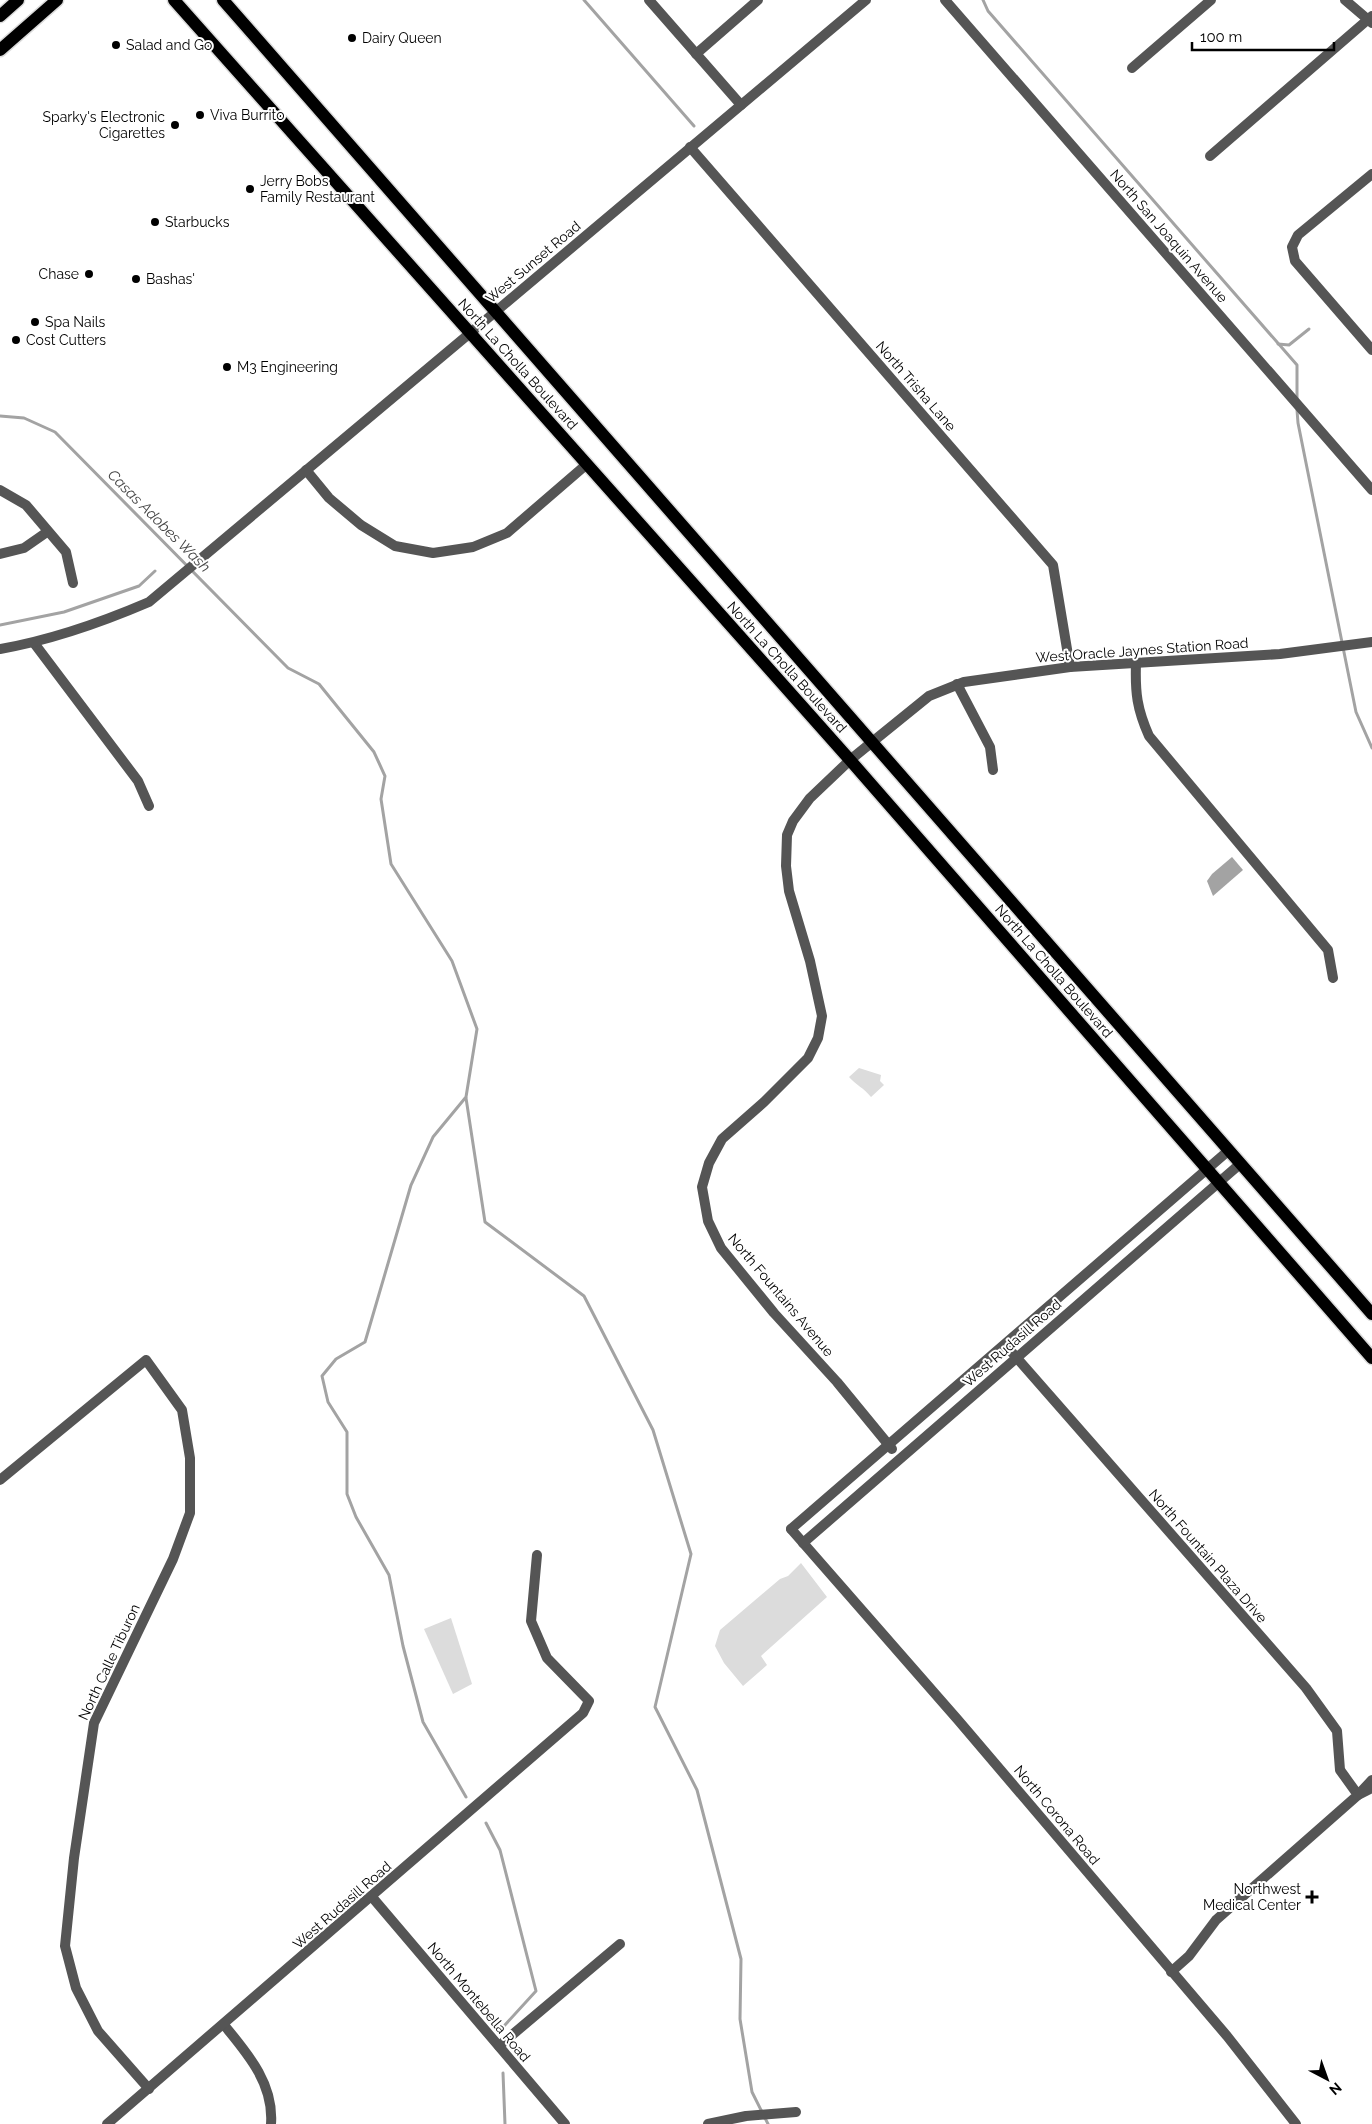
<svg xmlns="http://www.w3.org/2000/svg" width="1372" height="2124" viewBox="0 0 1372 2124" font-family="Raleway,sans-serif">
	<rect width="100%" height="100%" fill="#fff"/>
	<g fill="#dcdcdc">
		<path d="M 859,1068 L 881,1075 L 880,1081 L 884,1085 L 871,1097 C 864,1088 856,1085 849,1077 Z"/>
		<path d="M 801,1563 L 827,1597 L 761,1656 L 767,1665 L 743,1686 L 724,1663 L 715,1646 L 720,1630 L 780,1579 L 788,1576 Z"/>
		<path d="M 451,1618 L 472,1684 L 453,1694 L 424,1629 Z"/>
	</g>
	<path fill="#a3a3a3" d="M 1232,857 L 1243,870 L 1213,896 L 1207,881 L 1212,874 Z"/>
	<g fill="none" stroke-linecap="round" stroke-linejoin="round">
		<g stroke="#a3a3a3" stroke-width="3">
			<path d="M 584,0 L 694,126"/>
			<path d="M 983,0 L 988,11 L 1297,365 L 1297,399"/>
			<path d="M 1278,344 L 1289,345 L 1309,329"/>
			<path d="M 1297,410 L 1298,423 L 1356,712 L 1372,748"/>
			<path d="M 0,416 L 24,418 L 55,432 L 288,668 L 319,684 L 374,752 L 385,776 L 381,799 L 391,864 L 452,961 L 477,1029 L 466,1097 L 433,1137 L 411,1185 L 365,1342 L 336,1359 L 322,1376 L 328,1402 L 347,1432 L 347,1494 L 356,1517 L 389,1575 L 403,1646 L 423,1722 L 466,1797"/>
			<path d="M 0,625 L 64,612 L 139,586 L 155,571"/>
			<path d="M 466,1098 L 485,1222 L 584,1296 L 653,1430 L 691,1554 L 655,1707 L 697,1790 L 741,1959 L 740,2019 L 752,2092 L 768,2124"/>
			<path d="M 486,1823 L 500,1850 L 536,1991 L 504,2026"/>
			<path d="M 503,2073 L 505,2124"/>
		</g>
		<defs>
			<g id="primary">
				<path d="M 174,0 L 850,760 L 1372,1358"/>
				<path d="M 223,0 L 1372,1314"/>
				<path d="M 0,16 L 18,0"/>
				<path d="M 0,50 L 57,0"/>
			</g>
		</defs>
		<use href="#primary" stroke="#dbdbdb" stroke-width="15"/>
		<g stroke="#555" stroke-width="10">
			<path d="M 649,0 L 741,105"/>
			<path d="M 945,0 L 1372,490"/>
			<path d="M 1345,0 L 1372,23"/>
			<path d="M 696,54 L 758,0"/>
			<path d="M 1132,68 L 1211,0"/>
			<path d="M 690,147 L 1053,565 L 1070,667"/>
			<path d="M 1210,156 L 1372,16"/>
			<path d="M 1372,174 L 1298,235 L 1292,247 L 1295,261 L 1372,350"/>
			<path d="M 494,313 L 866,0"/>
			<path d="M 306,470 L 329,498 L 361,525 L 395,546 L 433,553 L 473,547 L 507,533 L 587,464"/>
			<path d="M 0,490 L 26,505 L 66,552 L 73,583"/>
			<path d="M 0,554 L 24,548 L 47,532"/>
			<path d="M 34,643 L 138,781 L 149,806"/>
			<path d="M 1136,663 C 1135,693 1137,709 1149,736 L 1328,950 L 1333,978"/>
			<path d="M 957,684 L 990,747 L 993,770"/>
			<path d="M 1009,1349 L 1306,1688 L 1337,1731 L 1340,1770 L 1358,1795 L 1216,1920 L 1189,1956 L 1171,1972"/>
			<path d="M 892,1449 L 837,1382 L 774,1313 L 721,1248 L 708,1221 L 702,1187 L 709,1163 L 722,1139 L 764,1102 L 808,1058 L 818,1038 L 822,1016 L 810,961 L 789,891 L 786,866 L 787,835 L 793,821 L 810,798 L 850,760 L 929,696 L 964,682 L 1070,667 L 1280,654 L 1372,642"/>
			<path d="M 0,1480 L 146,1360 L 182,1410 L 190,1458 L 190,1513 L 173,1559 L 94,1723 L 74,1858 L 65,1946 L 76,1988 L 98,2031 L 149,2089"/>
			<path d="M 791,1529 L 958,1720 L 1227,2036 L 1296,2124"/>
			<path d="M 1372,1780 L 1358,1795 L 1372,1788"/>
			<path d="M 372,1897 L 565,2124"/>
			<path d="M 224,2025 C 248,2054 274,2084 271,2124"/>
			<path d="M 499,2046 L 620,1944"/>
			<path d="M 107,2124 L 583,1713 L 589,1701 L 547,1658 L 531,1621 L 537,1555"/>
			<path d="M 708,2124 L 746,2116 L 796,2112"/>
		</g>
		<g stroke="#555" stroke-width="10">
			<path d="M 0,649 C 52,640 100,623 149,602 L 494,313"/>
			<path d="M 791,1529 L 1228,1151"/>
			<path d="M 803,1543 L 1240,1164"/>
		</g>
		<use href="#primary" stroke="#000" stroke-width="12"/>
	</g>
	<g fill="#000" stroke="#fff" stroke-width="2">
		<circle cx="352" cy="38" r="5"/>
		<circle cx="116" cy="45" r="5"/>
		<circle cx="200" cy="115" r="5"/>
		<circle cx="175" cy="125" r="5"/>
		<circle cx="250" cy="189" r="5"/>
		<circle cx="155" cy="222" r="5"/>
		<circle cx="89" cy="274" r="5"/>
		<circle cx="136" cy="279" r="5"/>
		<circle cx="35" cy="322" r="5"/>
		<circle cx="16" cy="340" r="5"/>
		<circle cx="227" cy="367" r="5"/>
		<path d="M1309.5 1889.5h5v5h5v5h-5v5h-5v-5h-5v-5h5z"/>
	</g>
	<g text-anchor="middle" stroke-width="4" stroke-linejoin="round" paint-order="stroke">
		<g font-size="14" fill="#000" stroke="#fff" text-anchor="start">
			<text x="362" y="43">Dairy Queen</text>
			<text x="126" y="50">Salad and Go</text>
			<text x="210" y="120">Viva Burrito</text>
			<text x="165" y="122" text-anchor="end">Sparky's Electronic<tspan x="165" dy="16">Cigarettes</tspan></text>
			<text x="260" y="186">Jerry Bobs<tspan x="260" dy="16">Family Restaurant</tspan></text>
			<text x="165" y="227">Starbucks</text>
			<text x="79" y="279" text-anchor="end">Chase</text>
			<text x="146" y="284">Bashas'</text>
			<text x="45" y="327">Spa Nails</text>
			<text x="26" y="345">Cost Cutters</text>
			<text x="237" y="372">M3 Engineering</text>
			<text x="1301" y="1894" text-anchor="end">Northwest<tspan x="1301" dy="16">Medical Center</tspan></text>
		</g>
		<g font-size="14" fill="#000" stroke="#fff">
			<text transform="translate(1169 236) rotate(49)" y="5">North San Joaquin Avenue</text>
			<text transform="translate(533 262) rotate(-40)" y="5">West Sunset Road</text>
			<text transform="translate(518 364) rotate(48)" y="5">North La Cholla Boulevard</text>
			<text transform="translate(916 386) rotate(49)" y="5">North Trisha Lane</text>
			<text transform="translate(1142 650) rotate(-4)" y="5">West Oracle Jaynes Station Road</text>
			<text transform="translate(787 667) rotate(48)" y="5">North La Cholla Boulevard</text>
			<text transform="translate(1054 971) rotate(49)" y="5">North La Cholla Boulevard</text>
			<text transform="translate(781 1295) rotate(50)" y="5">North Fountains Avenue</text>
			<text transform="translate(1012 1343) rotate(-41)" y="5">West Rudasill Road</text>
			<text transform="translate(1208 1556) rotate(49)" y="5">North Fountain Plaza Drive</text>
			<text transform="translate(109 1662) rotate(-65)" y="5">North Calle Tiburon</text>
			<text transform="translate(1057 1815) rotate(50)" y="5">North Corona Road</text>
			<text transform="translate(342 1905) rotate(-41)" y="5">West Rudasill Road</text>
			<text transform="translate(479 2002) rotate(50)" y="5">North Montebella Road</text>
		</g>
		<g font-size="15" font-style="italic" fill="#444" stroke="#fff">
			<text transform="translate(159 521) rotate(45)" y="5">Casas Adobes Wash</text>
		</g>
	</g>
	<g transform="translate(1327 2079) rotate(139)" stroke="#ffffff" stroke-width="4" paint-order="stroke">
	<path d="M0-4L9 19L0 12L-9 19Z" fill="#000000"/>
	<text y="-8" font-size="14" font-weight="bold" text-anchor="middle" fill="#000000">N</text>
	</g>
	<path d="M1192 42v8h142v-8" fill="none" stroke="#000000" stroke-width="2.5"/>
	<text x="1200" y="42" font-size="15" fill="#000000" stroke="#ffffff" stroke-width="4" paint-order="stroke">100 m</text>
</svg>
